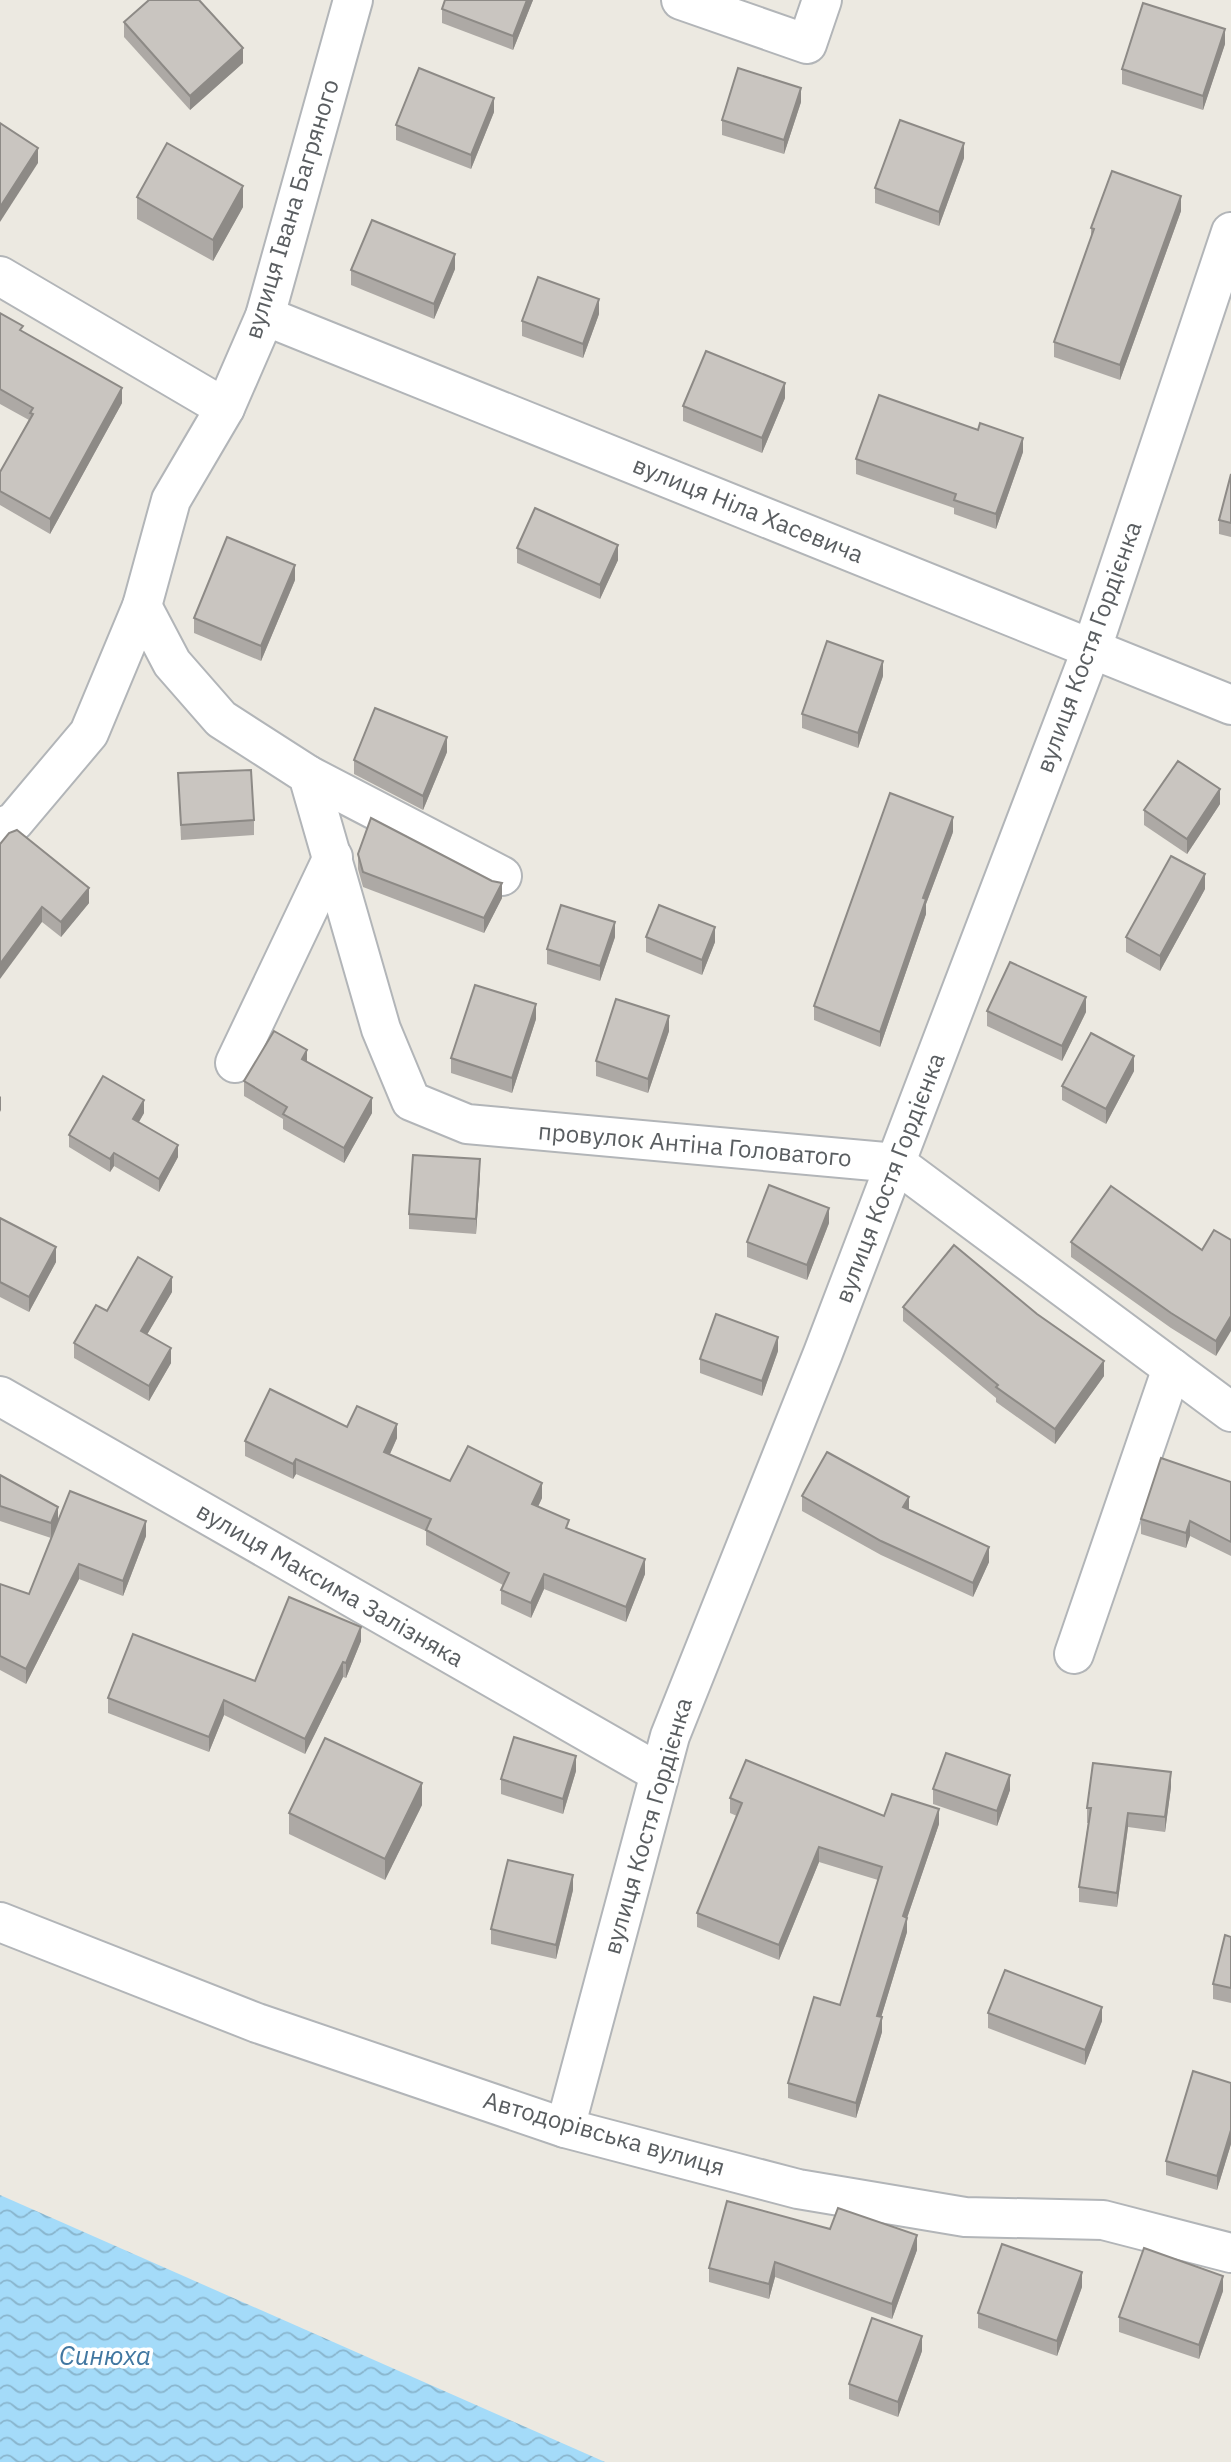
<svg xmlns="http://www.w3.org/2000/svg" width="1231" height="2462" viewBox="0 0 1231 2462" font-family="'IBM Plex Sans',sans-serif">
	<defs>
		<pattern id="water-waves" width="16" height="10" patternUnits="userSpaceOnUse" patternTransform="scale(1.75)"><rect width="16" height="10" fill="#a4dbf9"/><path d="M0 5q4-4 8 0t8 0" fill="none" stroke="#89b5cd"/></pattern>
	</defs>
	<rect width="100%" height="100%" fill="#ece9e1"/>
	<path fill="url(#water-waves)" d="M 0,2195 L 605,2462 L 0,2462 Z"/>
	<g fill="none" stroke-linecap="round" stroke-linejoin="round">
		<defs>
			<g id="minor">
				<path d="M 681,0 L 807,44 L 822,0"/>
				<path d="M 0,276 L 225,408"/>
				<path d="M 265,316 L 1231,705"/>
				<path d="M 142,606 L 172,663 L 221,719 L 308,775 L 381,1029 L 411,1101 L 467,1124 L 896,1163 L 1231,1412"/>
				<path d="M 308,775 L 502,876"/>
				<path d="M 0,828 L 14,822 L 89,733 L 142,606 L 171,500 L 225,408 L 265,316 L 353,0"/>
				<path d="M 235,1063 L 333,857"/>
				<path d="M 0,1396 L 659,1773"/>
				<path d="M 1074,1654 L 1172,1368"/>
				<path d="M 0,1922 L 257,2023 L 565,2128 L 798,2189 L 965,2217 L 1103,2220 L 1231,2253"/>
				<path d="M 565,2128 L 670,1736 L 823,1353 L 1092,648 L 1231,232"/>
			</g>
		</defs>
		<use href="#minor" stroke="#b2b5b8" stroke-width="42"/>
		<use href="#minor" stroke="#fff" stroke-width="38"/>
	</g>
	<g fill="#ada9a5">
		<path d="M 445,0 L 533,0 L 513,50 L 442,23 L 442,9 Z"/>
		<path d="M 124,22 L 243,63 L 190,110 L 124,37 Z"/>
		<path d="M 1225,44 L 1203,110 L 1122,84 L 1122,69 Z"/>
		<path d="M 801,102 L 784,154 L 722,135 L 722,120 Z"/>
		<path d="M 494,112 L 471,169 L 396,140 L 396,125 Z"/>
		<path d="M 964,158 L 939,226 L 875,203 L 875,188 Z"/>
		<path d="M 137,197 L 243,207 L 213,261 L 137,219 Z"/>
		<path d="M 1181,211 L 1120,380 L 1054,357 L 1054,342 L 1091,237 L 1091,228 Z"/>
		<path d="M 455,269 L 434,319 L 351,285 L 351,270 Z"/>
		<path d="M 0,313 L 23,332 L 122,403 L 50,534 L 0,505 L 0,472 L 29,420 L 0,404 Z"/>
		<path d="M 599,314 L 583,358 L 522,336 L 522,321 Z"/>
		<path d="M 785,398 L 762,453 L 683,421 L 683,406 Z"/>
		<path d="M 1023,452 L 996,529 L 954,514 L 954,508 L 856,474 L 856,459 Z"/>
		<path d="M 1231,474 L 1231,537 L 1219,534 L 1219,520 Z"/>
		<path d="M 517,548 L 618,560 L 600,599 L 517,563 Z"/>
		<path d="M 295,580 L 261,661 L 194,633 L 194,618 Z"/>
		<path d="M 883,676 L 858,748 L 802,728 L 802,714 Z"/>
		<path d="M 447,752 L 423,810 L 354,774 L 354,760 Z"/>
		<path d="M 178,773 L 254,820 L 254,835 L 181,840 Z"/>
		<path d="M 1220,804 L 1187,854 L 1144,825 L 1144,810 Z"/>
		<path d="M 17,830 L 89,903 L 61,937 L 42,922 Z"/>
		<path d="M 953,832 L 926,904 L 926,914 L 880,1047 L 814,1020 L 814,1006 Z"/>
		<path d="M 358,854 L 502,898 L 484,933 L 363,887 L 358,869 Z"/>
		<path d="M 1205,889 L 1160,971 L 1126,952 L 1126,937 Z"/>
		<path d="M 615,937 L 600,981 L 547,964 L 547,949 Z"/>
		<path d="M 646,937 L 715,942 L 702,975 L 646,952 Z"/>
		<path d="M 987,1011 L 1086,1012 L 1062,1061 L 987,1026 Z"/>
		<path d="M 536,1019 L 512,1093 L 451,1073 L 451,1058 Z"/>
		<path d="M 669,1031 L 648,1093 L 596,1076 L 596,1061 Z"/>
		<path d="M 307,1062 L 372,1113 L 344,1163 L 283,1129 L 283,1119 L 244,1096 L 244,1081 Z"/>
		<path d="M 1134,1071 L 1106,1124 L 1062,1100 L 1062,1086 Z"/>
		<path d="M 144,1113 L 139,1122 L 178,1157 L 159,1192 L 114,1166 L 110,1172 L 69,1147 L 69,1135 Z"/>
		<path d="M 480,1174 L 476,1234 L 409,1229 L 409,1214 Z"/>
		<path d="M 0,1219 L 56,1262 L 29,1312 L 0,1297 Z"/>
		<path d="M 829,1223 L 807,1280 L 747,1257 L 747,1242 Z"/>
		<path d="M 1231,1240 L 1216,1356 L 1171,1328 L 1071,1257 L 1071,1242 L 1202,1250 Z"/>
		<path d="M 172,1292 L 147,1334 L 171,1363 L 149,1401 L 74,1358 L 74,1343 L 107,1311 Z"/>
		<path d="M 903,1307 L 1104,1376 L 1055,1444 L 996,1402 L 996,1398 L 903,1321 Z"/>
		<path d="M 778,1351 L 762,1396 L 700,1373 L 700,1359 Z"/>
		<path d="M 347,1427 L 397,1438 L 390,1454 L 450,1481 L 542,1498 L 538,1507 L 569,1529 L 645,1574 L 626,1622 L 544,1589 L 531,1618 L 501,1604 L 501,1590 L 503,1585 L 426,1545 L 426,1531 L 296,1474 L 293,1479 L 245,1456 L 245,1441 Z"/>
		<path d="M 0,1475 L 58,1522 L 51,1538 L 0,1521 Z"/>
		<path d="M 1231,1482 L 1231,1556 L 1190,1536 L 1186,1548 L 1141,1534 L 1141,1519 Z"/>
		<path d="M 70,1491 L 146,1536 L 123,1596 L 79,1579 L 26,1684 L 0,1670 L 0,1584 L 29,1594 Z"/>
		<path d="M 802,1496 L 909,1510 L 989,1562 L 973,1597 L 881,1555 L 802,1511 Z"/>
		<path d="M 361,1641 L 346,1678 L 343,1677 L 305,1754 L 224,1715 L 209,1752 L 108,1713 L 108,1698 L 255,1681 Z"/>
		<path d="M 576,1771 L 563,1814 L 501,1794 L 501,1779 Z"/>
		<path d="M 1171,1787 L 1165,1832 L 1128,1827 L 1117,1907 L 1079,1902 L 1079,1887 L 1088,1823 L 1087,1823 L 1087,1808 Z"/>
		<path d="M 933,1789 L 1010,1790 L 997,1826 L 933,1804 Z"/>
		<path d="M 730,1798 L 884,1816 L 939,1824 L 907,1918 L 907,1932 L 881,2017 L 882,2032 L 856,2118 L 788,2098 L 788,2083 L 840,2005 L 878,1880 L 819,1862 L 779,1960 L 697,1927 L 697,1913 L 737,1816 L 730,1813 Z"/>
		<path d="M 422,1805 L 385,1880 L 289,1834 L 289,1813 Z"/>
		<path d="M 573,1890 L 556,1959 L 491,1944 L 491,1929 Z"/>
		<path d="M 1231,1937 L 1231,2003 L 1213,1999 L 1213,1984 Z"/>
		<path d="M 988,2013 L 1102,2021 L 1085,2065 L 988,2028 Z"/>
		<path d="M 1231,2083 L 1231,2144 L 1217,2190 L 1166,2175 L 1166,2161 Z"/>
		<path d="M 830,2229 L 917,2250 L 892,2319 L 775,2277 L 769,2299 L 709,2282 L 709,2268 Z"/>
		<path d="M 1082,2287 L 1057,2356 L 978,2328 L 978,2313 Z"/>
		<path d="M 1223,2291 L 1199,2359 L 1119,2332 L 1119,2317 Z"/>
		<path d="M 922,2351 L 898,2417 L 849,2399 L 849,2384 Z"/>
	</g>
	<g fill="#8d8a86">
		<path d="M 527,0 L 533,0 L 513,50 L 513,36 Z"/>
		<path d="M 1225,29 L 1225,44 L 1203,110 L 1203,96 Z"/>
		<path d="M 243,48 L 243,63 L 190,110 L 190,96 Z"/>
		<path d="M 801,88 L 801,102 L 784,154 L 784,140 Z"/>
		<path d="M 494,98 L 494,112 L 471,169 L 471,155 Z"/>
		<path d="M 964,143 L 964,158 L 939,226 L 939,212 Z"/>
		<path d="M 38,148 L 38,163 L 0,222 L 0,207 Z"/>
		<path d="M 243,186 L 243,207 L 213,261 L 213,240 Z"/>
		<path d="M 1181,196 L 1181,211 L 1120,380 L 1120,365 Z"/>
		<path d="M 455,254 L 455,269 L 434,319 L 434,304 Z"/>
		<path d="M 599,299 L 599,314 L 583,358 L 583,344 Z"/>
		<path d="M 785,383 L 785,398 L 762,453 L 762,438 Z"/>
		<path d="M 122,388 L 122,403 L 50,534 L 50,519 Z"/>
		<path d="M 1023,438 L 1023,452 L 996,529 L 996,514 Z"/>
		<path d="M 618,545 L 618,560 L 600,599 L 600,585 Z"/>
		<path d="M 295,565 L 295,580 L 261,661 L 261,646 Z"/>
		<path d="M 883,661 L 883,676 L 858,748 L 858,733 Z"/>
		<path d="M 447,737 L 447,752 L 423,810 L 423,796 Z"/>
		<path d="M 1220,789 L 1220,804 L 1187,854 L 1187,839 Z"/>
		<path d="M 953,817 L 953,832 L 926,904 L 926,914 L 880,1047 L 880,1032 L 923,898 Z"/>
		<path d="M 1205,874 L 1205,889 L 1160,971 L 1160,956 Z"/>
		<path d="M 502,883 L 502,898 L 484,933 L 484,918 Z"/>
		<path d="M 89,888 L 89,903 L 61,937 L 61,922 Z"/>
		<path d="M 42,907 L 42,922 L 0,979 L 0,964 Z"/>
		<path d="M 615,922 L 615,937 L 600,981 L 600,966 Z"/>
		<path d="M 715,927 L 715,942 L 702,975 L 702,960 Z"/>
		<path d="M 1086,997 L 1086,1012 L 1062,1061 L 1062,1046 Z"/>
		<path d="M 536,1004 L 536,1019 L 512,1093 L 512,1078 Z"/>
		<path d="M 669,1016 L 669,1031 L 648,1093 L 648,1079 Z"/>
		<path d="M 307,1050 L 307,1065 L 302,1059 Z"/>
		<path d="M 1134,1056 L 1134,1071 L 1106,1124 L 1106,1109 Z"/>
		<path d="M 1,1096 L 1,1110 L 0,1112 L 0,1097 Z"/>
		<path d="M 372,1098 L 372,1113 L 344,1163 L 344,1148 Z"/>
		<path d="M 144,1100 L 144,1113 L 133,1132 L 133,1119 Z"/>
		<path d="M 178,1145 L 178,1157 L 159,1192 L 159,1179 Z"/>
		<path d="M 114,1153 L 114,1166 L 110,1172 L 110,1159 Z"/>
		<path d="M 480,1159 L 480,1174 L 476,1234 L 476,1219 Z"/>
		<path d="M 829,1208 L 829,1223 L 807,1280 L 807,1265 Z"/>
		<path d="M 56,1247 L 56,1262 L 29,1312 L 29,1297 Z"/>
		<path d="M 172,1277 L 172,1292 L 141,1345 L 141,1331 Z"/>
		<path d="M 1231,1316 L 1231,1331 L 1216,1356 L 1216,1341 Z"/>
		<path d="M 778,1337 L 778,1351 L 762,1396 L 762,1381 Z"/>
		<path d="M 171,1348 L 171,1363 L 149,1401 L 149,1386 Z"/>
		<path d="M 1104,1361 L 1104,1376 L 1055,1444 L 1055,1429 Z"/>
		<path d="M 397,1424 L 397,1438 L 384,1467 L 384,1452 Z"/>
		<path d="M 296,1459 L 296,1474 L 293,1479 L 293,1464 Z"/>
		<path d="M 542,1483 L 542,1498 L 532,1519 L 532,1504 Z"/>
		<path d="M 909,1497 L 909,1512 L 903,1507 Z"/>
		<path d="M 58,1507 L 58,1522 L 51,1538 L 51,1523 Z"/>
		<path d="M 146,1521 L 146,1536 L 123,1596 L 123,1581 Z"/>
		<path d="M 1190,1521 L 1190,1536 L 1186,1548 L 1186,1533 Z"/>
		<path d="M 989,1547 L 989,1562 L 973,1597 L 973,1583 Z"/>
		<path d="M 645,1559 L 645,1574 L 626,1622 L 626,1607 Z"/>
		<path d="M 79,1564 L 79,1579 L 26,1684 L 26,1669 Z"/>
		<path d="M 544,1574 L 544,1589 L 531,1618 L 531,1603 Z"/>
		<path d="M 361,1627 L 361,1641 L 346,1678 L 346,1663 Z"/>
		<path d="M 343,1662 L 343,1677 L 305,1754 L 305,1739 Z"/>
		<path d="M 224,1700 L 224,1715 L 209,1752 L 209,1737 Z"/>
		<path d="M 576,1756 L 576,1771 L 563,1814 L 563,1799 Z"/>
		<path d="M 1171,1772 L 1171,1787 L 1165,1832 L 1165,1817 Z"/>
		<path d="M 1010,1775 L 1010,1790 L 997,1826 L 997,1811 Z"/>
		<path d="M 422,1783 L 422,1805 L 385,1880 L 385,1859 Z"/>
		<path d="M 939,1809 L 939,1824 L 907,1918 L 907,1932 L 877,2031 L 877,2016 L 903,1916 Z"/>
		<path d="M 1128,1813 L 1128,1827 L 1117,1907 L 1117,1893 Z"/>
		<path d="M 819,1847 L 819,1862 L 779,1960 L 779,1945 Z"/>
		<path d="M 573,1875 L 573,1890 L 556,1959 L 556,1945 Z"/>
		<path d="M 1102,2007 L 1102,2021 L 1085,2065 L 1085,2050 Z"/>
		<path d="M 882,2017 L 882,2032 L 856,2118 L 856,2103 Z"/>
		<path d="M 1231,2130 L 1231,2144 L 1217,2190 L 1217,2176 Z"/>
		<path d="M 917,2235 L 917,2250 L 892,2319 L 892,2304 Z"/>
		<path d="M 775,2262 L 775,2277 L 769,2299 L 769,2284 Z"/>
		<path d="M 1082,2272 L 1082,2287 L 1057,2356 L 1057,2341 Z"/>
		<path d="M 1223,2276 L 1223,2291 L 1199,2359 L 1199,2345 Z"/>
		<path d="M 922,2336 L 922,2351 L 898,2417 L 898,2402 Z"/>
	</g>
	<g fill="#c9c5c0" stroke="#8d8a86" stroke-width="2">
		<path d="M 149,0 L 199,0 L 243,48 L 190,96 L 124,22 Z"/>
		<path d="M 445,0 L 527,0 L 513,36 L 442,9 Z"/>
		<path d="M 1143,3 L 1225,29 L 1203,96 L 1122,69 Z"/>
		<path d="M 419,68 L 494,98 L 471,155 L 396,125 Z"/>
		<path d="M 738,68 L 801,88 L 784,140 L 722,120 Z"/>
		<path d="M 900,120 L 964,143 L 939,212 L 875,188 Z"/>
		<path d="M 0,123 L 38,148 L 0,207 Z"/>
		<path d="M 167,143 L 243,186 L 213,240 L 137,197 Z"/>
		<path d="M 1112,171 L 1181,196 L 1120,365 L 1054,342 L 1094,229 L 1091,228 Z"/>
		<path d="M 372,220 L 455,254 L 434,304 L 351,270 Z"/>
		<path d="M 538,277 L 599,299 L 583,344 L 522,321 Z"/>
		<path d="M 0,313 L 23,326 L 20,330 L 122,388 L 50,519 L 0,491 L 0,472 L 33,414 L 30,413 L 33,408 L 0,389 Z"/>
		<path d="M 706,351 L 785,383 L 762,438 L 683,406 Z"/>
		<path d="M 879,395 L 978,430 L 980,423 L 1023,438 L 996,514 L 954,500 L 956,494 L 856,459 Z"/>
		<path d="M 1231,474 L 1231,523 L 1219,520 Z"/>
		<path d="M 535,508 L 618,545 L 600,585 L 517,548 Z"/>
		<path d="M 227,537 L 295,565 L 261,646 L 194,618 Z"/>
		<path d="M 827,641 L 883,661 L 858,733 L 802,714 Z"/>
		<path d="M 375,708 L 447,737 L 423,796 L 354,760 Z"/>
		<path d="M 1178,761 L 1220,789 L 1187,839 L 1144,810 Z"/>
		<path d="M 251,770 L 254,820 L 181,825 L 178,773 Z"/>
		<path d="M 890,793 L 953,817 L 923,898 L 926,899 L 880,1032 L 814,1006 Z"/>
		<path d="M 371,818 L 492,881 L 502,883 L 484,918 L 363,872 L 358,854 Z"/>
		<path d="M 17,830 L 89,888 L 61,922 L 42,907 L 0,964 L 0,844 L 9,833 Z"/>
		<path d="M 1171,856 L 1205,874 L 1160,956 L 1126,937 Z"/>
		<path d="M 561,905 L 615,922 L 600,966 L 547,949 Z"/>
		<path d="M 659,905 L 715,927 L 702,960 L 646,937 Z"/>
		<path d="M 1010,962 L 1086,997 L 1062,1046 L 987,1011 Z"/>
		<path d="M 475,985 L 536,1004 L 512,1078 L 451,1058 Z"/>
		<path d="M 616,999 L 669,1016 L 648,1079 L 596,1061 Z"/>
		<path d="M 274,1031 L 307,1050 L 302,1059 L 372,1098 L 344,1148 L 283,1114 L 287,1107 L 244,1081 Z"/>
		<path d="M 1091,1033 L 1134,1056 L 1106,1109 L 1062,1086 Z"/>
		<path d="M 103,1076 L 144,1100 L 133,1119 L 178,1145 L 159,1179 L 114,1153 L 110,1159 L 69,1135 Z"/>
		<path d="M 413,1155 L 480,1159 L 476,1219 L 409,1214 Z"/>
		<path d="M 769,1185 L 829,1208 L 807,1265 L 747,1242 Z"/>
		<path d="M 1111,1186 L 1202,1250 L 1214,1230 L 1231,1240 L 1231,1316 L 1216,1341 L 1171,1313 L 1071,1242 Z"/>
		<path d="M 0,1218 L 56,1247 L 29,1297 L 0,1282 Z"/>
		<path d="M 954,1245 L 1037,1314 L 1104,1361 L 1055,1429 L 996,1387 L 998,1385 L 903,1307 Z"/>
		<path d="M 138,1257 L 172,1277 L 141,1331 L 171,1348 L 149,1386 L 74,1343 L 96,1305 L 107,1311 Z"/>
		<path d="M 716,1314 L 778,1337 L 762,1381 L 700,1359 Z"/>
		<path d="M 270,1389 L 347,1427 L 357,1406 L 397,1424 L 384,1452 L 450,1481 L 468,1446 L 542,1483 L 532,1504 L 569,1520 L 566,1528 L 645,1559 L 626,1607 L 544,1574 L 531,1603 L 501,1590 L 509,1573 L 426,1530 L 431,1519 L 296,1459 L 293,1464 L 245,1441 Z"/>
		<path d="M 827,1452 L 909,1497 L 903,1507 L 989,1547 L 973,1583 L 881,1541 L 802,1496 Z"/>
		<path d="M 1161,1458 L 1231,1482 L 1231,1542 L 1190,1521 L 1186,1533 L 1141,1519 Z"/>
		<path d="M 0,1475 L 58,1507 L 51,1523 L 0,1506 Z"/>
		<path d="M 70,1491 L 146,1521 L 123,1581 L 79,1564 L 26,1669 L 0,1656 L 0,1584 L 29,1594 Z"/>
		<path d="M 289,1597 L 361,1627 L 346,1663 L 343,1662 L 305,1739 L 224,1700 L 209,1737 L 108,1698 L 133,1634 L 255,1681 Z"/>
		<path d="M 514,1737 L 576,1756 L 563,1799 L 501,1779 Z"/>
		<path d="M 325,1738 L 422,1783 L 385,1859 L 289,1813 Z"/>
		<path d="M 946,1753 L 1010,1775 L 997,1811 L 933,1789 Z"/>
		<path d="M 746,1760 L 884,1816 L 892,1794 L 939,1809 L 903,1916 L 907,1918 L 877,2016 L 882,2017 L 856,2103 L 788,2083 L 814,1997 L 840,2005 L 882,1867 L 819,1847 L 779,1945 L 697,1913 L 742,1803 L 730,1798 Z"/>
		<path d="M 1093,1763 L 1171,1772 L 1165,1817 L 1128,1813 L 1117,1893 L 1079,1887 L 1091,1808 L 1087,1808 Z"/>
		<path d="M 508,1860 L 573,1875 L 556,1945 L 491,1929 Z"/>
		<path d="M 1225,1935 L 1231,1937 L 1231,1988 L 1213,1984 Z"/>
		<path d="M 1005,1970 L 1102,2007 L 1085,2050 L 988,2013 Z"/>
		<path d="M 1193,2071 L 1231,2083 L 1231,2130 L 1217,2176 L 1166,2161 Z"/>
		<path d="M 727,2201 L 830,2229 L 838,2208 L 917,2235 L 892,2304 L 775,2262 L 769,2284 L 709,2268 Z"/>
		<path d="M 1002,2244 L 1082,2272 L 1057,2341 L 978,2313 Z"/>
		<path d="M 1144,2248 L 1223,2276 L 1199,2345 L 1119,2317 Z"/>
		<path d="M 872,2318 L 922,2336 L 898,2402 L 849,2384 Z"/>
	</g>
	<g text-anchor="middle" stroke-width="7" stroke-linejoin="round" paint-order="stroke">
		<g font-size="24" fill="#5a5e61" stroke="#fff">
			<text transform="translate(292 209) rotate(-73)" y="8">вулиця Івана Багряного</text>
			<text transform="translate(748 510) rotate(22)" y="8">вулиця Ніла Хасевича</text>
			<text transform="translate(1089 647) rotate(-70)" y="8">вулиця Костя Гордієнка</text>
			<text transform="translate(695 1145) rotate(5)" y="8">провулок Антіна Головатого</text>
			<text transform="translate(890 1178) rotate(-69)" y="8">вулиця Костя Гордієнка</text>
			<text transform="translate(330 1585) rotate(30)" y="8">вулиця Максима Залізняка</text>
			<text transform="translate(648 1826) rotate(-74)" y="8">вулиця Костя Гордієнка</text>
			<text transform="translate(604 2134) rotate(16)" y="8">Автодорівська вулиця</text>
		</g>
		<g font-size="26" font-style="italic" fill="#4177a1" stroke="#fff">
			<text x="105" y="2365">Синюха</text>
		</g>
	</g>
</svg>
